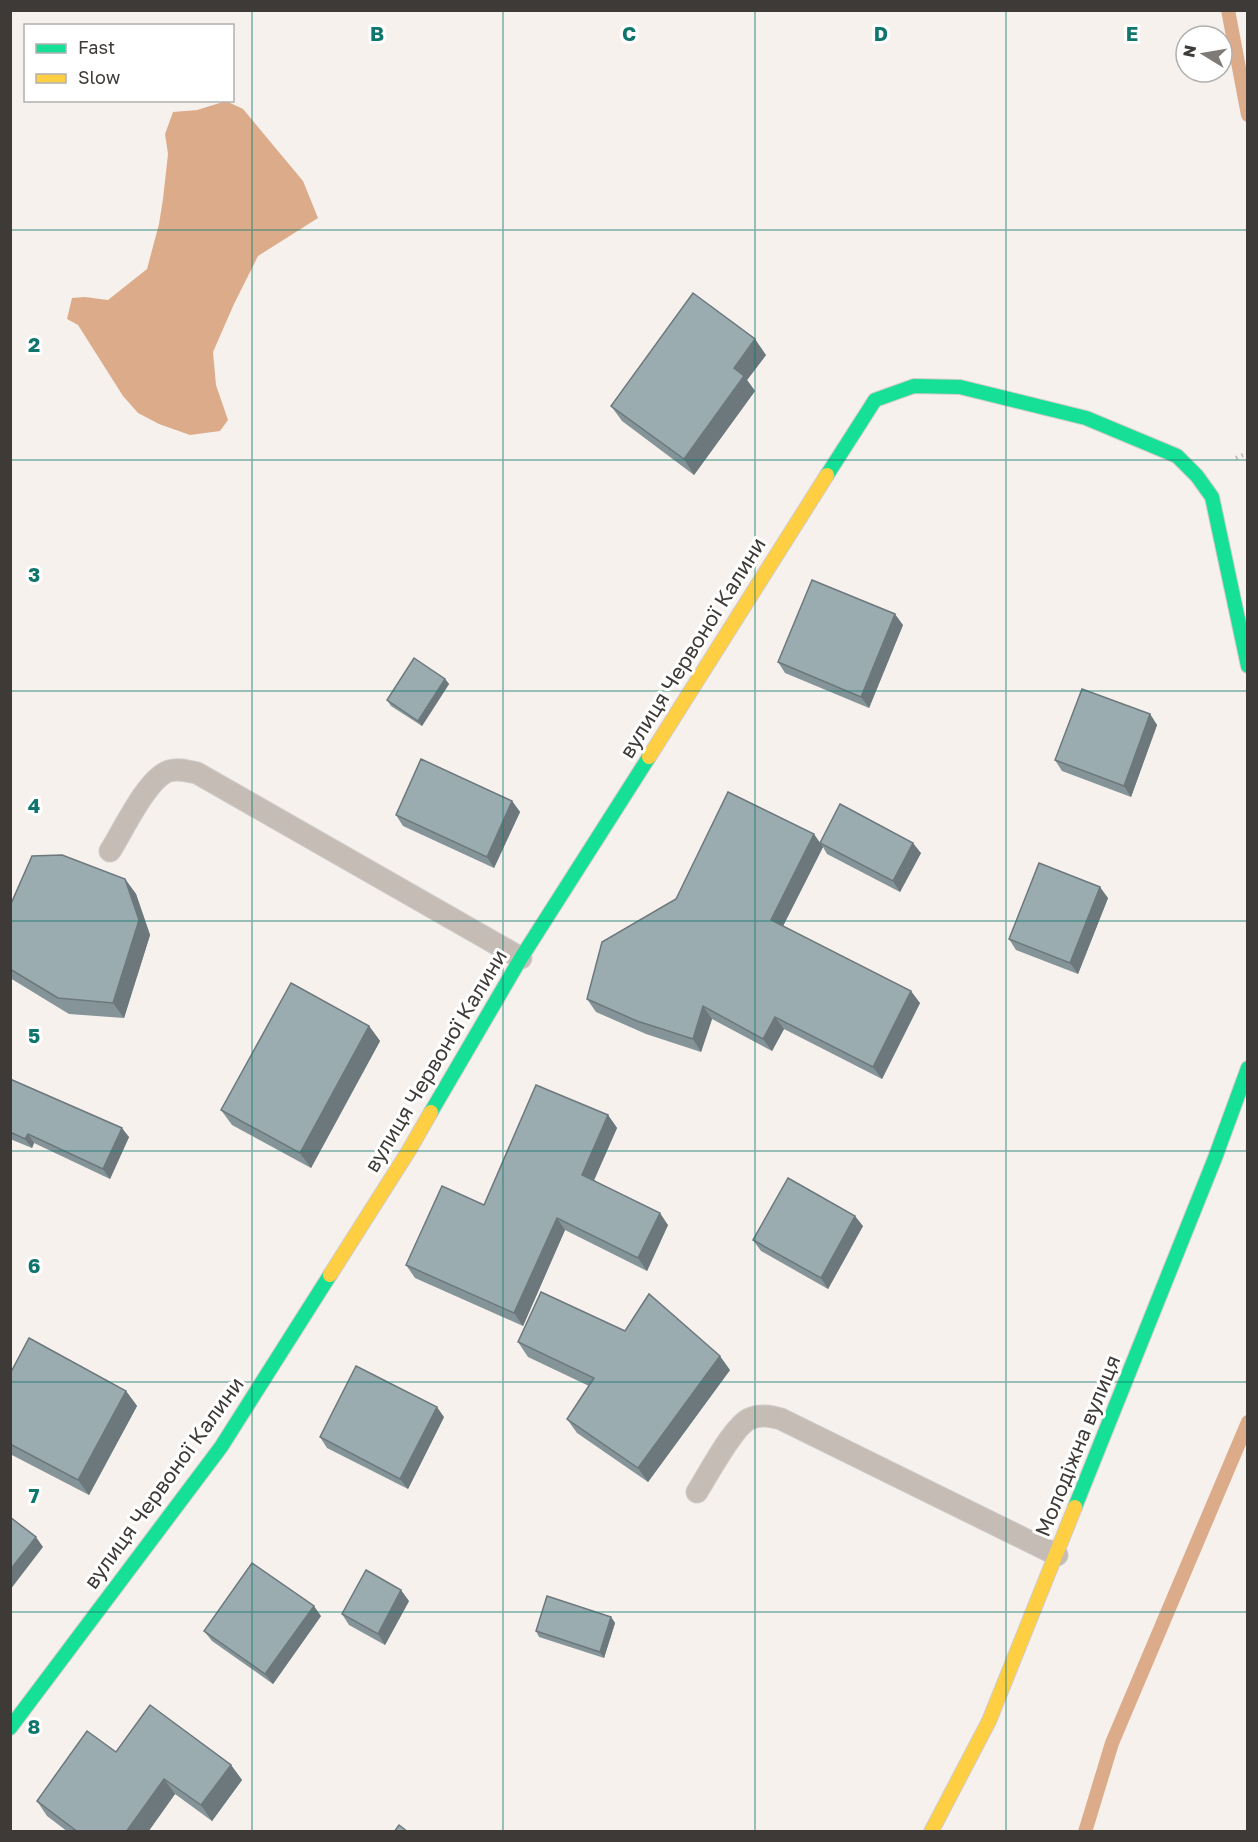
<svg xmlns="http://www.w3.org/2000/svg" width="1258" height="1842" viewBox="0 0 1258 1842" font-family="'Golos Text',sans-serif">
	<rect width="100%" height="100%" fill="#f6f1ed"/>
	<path fill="#dcac8a" d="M 226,101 L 243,109 L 303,181 L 318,218 L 258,256 L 234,304 L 213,352 L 216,385 L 228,420 L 220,431 L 190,435 L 159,424 L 138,413 L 123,396 L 78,325 L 67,319 L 72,298 L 85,297 L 108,300 L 147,269 L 159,224 L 163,199 L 168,154 L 165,134 L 173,112 L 197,110 Z"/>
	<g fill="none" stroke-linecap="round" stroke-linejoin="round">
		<g stroke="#dcac8a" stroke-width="14">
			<path d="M 1228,10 L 1248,115"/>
			<path d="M 1085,1832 L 1112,1743 L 1248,1422"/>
		</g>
		<defs>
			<g id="lane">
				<path d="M 110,851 C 123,831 147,778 169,771 C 178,768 188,771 197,773 L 521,958"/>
				<path d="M 697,1492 C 708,1475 732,1428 749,1419 C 760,1414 770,1416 781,1419 L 1057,1555"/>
			</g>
			<g id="fast">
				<path d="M 827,475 L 875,400 L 914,386 L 960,387 L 1086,418 L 1177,456 L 1197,476 L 1212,497 L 1248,666"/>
				<path d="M 431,1112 L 521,958 L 649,757"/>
				<path d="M 1075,1507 L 1215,1158 L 1248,1068"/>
				<path d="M 10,1728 L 221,1447 L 330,1275"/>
			</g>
			<g id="slow">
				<path d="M 649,757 L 827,475"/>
				<path d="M 330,1275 L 408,1152 L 431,1112"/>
				<path d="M 931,1832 L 989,1721 L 1075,1507"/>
			</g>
		</defs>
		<use href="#lane" stroke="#d0ccc9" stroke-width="23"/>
		<use href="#fast" stroke="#d0ccc9" stroke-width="16"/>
		<use href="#slow" stroke="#d0ccc9" stroke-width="16"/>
		<path stroke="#b8b1ac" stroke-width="4" stroke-dasharray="1.5 4.5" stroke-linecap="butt" d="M 1236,458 L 1248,453"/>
		<use href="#lane" stroke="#c6bcb6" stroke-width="21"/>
		<use href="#fast" stroke="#16e098" stroke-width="14"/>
		<use href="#slow" stroke="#ffcf43" stroke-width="14"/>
	</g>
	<g fill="#859498">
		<path d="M 766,355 L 747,380 L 755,391 L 694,475 L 622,421 L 611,406 Z"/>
		<path d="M 903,625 L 869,708 L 785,673 L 778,662 Z"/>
		<path d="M 445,679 L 449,684 L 422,726 L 391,706 L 387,700 Z"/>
		<path d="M 1150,714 L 1157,725 L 1131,797 L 1062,771 L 1055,760 Z"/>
		<path d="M 512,801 L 520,812 L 494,868 L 403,826 L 396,815 Z"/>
		<path d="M 820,842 L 921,853 L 900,892 L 827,854 L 823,847 L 783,926 L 920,1003 L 882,1079 L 784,1029 L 772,1051 L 712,1019 L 701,1052 L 646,1034 L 596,1012 L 587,999 Z"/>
		<path d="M 125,879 L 136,894 L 150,935 L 124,1018 L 69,1014 L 10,978 L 10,906 Z"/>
		<path d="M 1108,898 L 1078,974 L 1016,950 L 1009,939 Z"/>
		<path d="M 369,1026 L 380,1041 L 311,1168 L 232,1125 L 221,1110 Z"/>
		<path d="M 10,1079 L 129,1137 L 110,1179 L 34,1143 L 32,1148 L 10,1139 Z"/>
		<path d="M 608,1115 L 617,1128 L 594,1180 L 668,1225 L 647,1271 L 565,1230 L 523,1326 L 415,1278 L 406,1265 L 484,1205 Z"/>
		<path d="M 863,1226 L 828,1289 L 761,1251 L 753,1240 Z"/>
		<path d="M 625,1331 L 730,1370 L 648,1482 L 577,1433 L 567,1419 L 589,1386 L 528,1357 L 518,1342 Z"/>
		<path d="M 10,1374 L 126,1391 L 137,1406 L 89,1495 L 10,1454 Z"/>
		<path d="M 444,1417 L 408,1489 L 327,1448 L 320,1437 Z"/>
		<path d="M 409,1601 L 385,1645 L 349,1625 L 342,1614 Z"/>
		<path d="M 321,1616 L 273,1684 L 212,1641 L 204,1631 Z"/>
		<path d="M 611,1617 L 615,1623 L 604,1658 L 539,1637 L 536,1631 Z"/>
		<path d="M 116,1752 L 231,1765 L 242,1780 L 212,1821 L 175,1794 L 148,1832 L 68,1832 L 47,1816 L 37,1801 Z"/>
	</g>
	<g fill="#6c787c">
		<path d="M 755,339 L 766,355 L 747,380 L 755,391 L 694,475 L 684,459 L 734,368 Z"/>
		<path d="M 895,614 L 903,625 L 869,708 L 861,697 Z"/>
		<path d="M 445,679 L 449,684 L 422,726 L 418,721 Z"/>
		<path d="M 1150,714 L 1157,725 L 1131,797 L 1124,786 Z"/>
		<path d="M 512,801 L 520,812 L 494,868 L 487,857 Z"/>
		<path d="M 814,834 L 823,847 L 780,932 L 771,920 Z"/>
		<path d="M 913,843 L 921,853 L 900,892 L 893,881 Z"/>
		<path d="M 125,879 L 136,894 L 150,935 L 124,1018 L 113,1003 Z"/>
		<path d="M 1100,887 L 1108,898 L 1078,974 L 1070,963 Z"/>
		<path d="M 911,991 L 920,1003 L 882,1079 L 873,1067 Z"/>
		<path d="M 703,1006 L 712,1019 L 701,1052 L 693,1039 Z"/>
		<path d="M 775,1017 L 784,1029 L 772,1051 L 763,1039 Z"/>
		<path d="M 369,1026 L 380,1041 L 311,1168 L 300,1153 Z"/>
		<path d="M 608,1115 L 617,1128 L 591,1187 L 582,1175 Z"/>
		<path d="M 122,1128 L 129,1137 L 110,1179 L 103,1169 Z"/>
		<path d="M 28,1134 L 34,1143 L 32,1148 L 25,1139 Z"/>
		<path d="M 660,1213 L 668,1225 L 647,1271 L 638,1258 Z"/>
		<path d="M 855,1216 L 863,1226 L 828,1289 L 821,1278 Z"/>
		<path d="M 557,1218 L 565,1230 L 523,1326 L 514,1313 Z"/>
		<path d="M 720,1356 L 730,1370 L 648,1482 L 638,1468 Z"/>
		<path d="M 126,1391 L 137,1406 L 89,1495 L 78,1480 Z"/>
		<path d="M 437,1407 L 444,1417 L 408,1489 L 400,1479 Z"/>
		<path d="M 36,1537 L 43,1547 L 10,1590 L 10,1570 Z"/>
		<path d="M 401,1590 L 409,1601 L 385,1645 L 378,1634 Z"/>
		<path d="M 314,1606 L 321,1616 L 273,1684 L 265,1674 Z"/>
		<path d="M 611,1617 L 615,1623 L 604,1658 L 600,1652 Z"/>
		<path d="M 231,1765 L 242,1780 L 212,1821 L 201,1805 Z"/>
		<path d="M 164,1779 L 175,1794 L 148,1832 L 126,1832 Z"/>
	</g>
	<g fill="#9bacb1" stroke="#6c787c" stroke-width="1.5">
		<path d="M 693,293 L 755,339 L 734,368 L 744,376 L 684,459 L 611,406 Z"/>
		<path d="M 812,580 L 895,614 L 861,697 L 778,662 Z"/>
		<path d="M 414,658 L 445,679 L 418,721 L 387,700 Z"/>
		<path d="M 1082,689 L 1150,714 L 1124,786 L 1055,760 Z"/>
		<path d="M 421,759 L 512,801 L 487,857 L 396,815 Z"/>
		<path d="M 728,792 L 814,834 L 771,920 L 911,991 L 873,1067 L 775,1017 L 763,1039 L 703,1006 L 693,1039 L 637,1021 L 587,999 L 602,942 L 676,899 Z"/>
		<path d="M 840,804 L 913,843 L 893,881 L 820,843 Z"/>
		<path d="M 62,855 L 125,879 L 139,920 L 113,1003 L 58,998 L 10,969 L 10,906 L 32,856 Z"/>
		<path d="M 1039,863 L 1100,887 L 1070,963 L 1009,939 Z"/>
		<path d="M 291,983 L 369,1026 L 300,1153 L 221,1110 Z"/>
		<path d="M 10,1079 L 122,1128 L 103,1169 L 28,1134 L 25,1139 L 10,1132 Z"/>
		<path d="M 536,1085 L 608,1115 L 582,1175 L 660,1213 L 638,1258 L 557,1218 L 514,1313 L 406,1265 L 442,1186 L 484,1205 Z"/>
		<path d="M 788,1178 L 855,1216 L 821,1278 L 753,1240 Z"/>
		<path d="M 541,1292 L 625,1331 L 649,1294 L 720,1356 L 638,1468 L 567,1419 L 594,1378 L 518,1342 Z"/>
		<path d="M 29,1338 L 126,1391 L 78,1480 L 10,1444 L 10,1374 Z"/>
		<path d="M 356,1366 L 437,1407 L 400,1479 L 320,1437 Z"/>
		<path d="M 10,1517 L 36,1537 L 10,1570 Z"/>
		<path d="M 252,1563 L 314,1606 L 265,1674 L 204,1631 Z"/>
		<path d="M 366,1570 L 401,1590 L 378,1634 L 342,1614 Z"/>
		<path d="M 547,1596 L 611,1617 L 600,1652 L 536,1631 Z"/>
		<path d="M 150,1705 L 231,1765 L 201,1805 L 164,1779 L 126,1832 L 78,1832 L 37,1801 L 87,1731 L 116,1752 Z"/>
		<path d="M 399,1825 L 408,1832 L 394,1832 Z"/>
	</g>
	<path fill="none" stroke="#0f766e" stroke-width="1.5" stroke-opacity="0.55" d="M 252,10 L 252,1832M 503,10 L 503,1832M 755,10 L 755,1832M 1006,10 L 1006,1832M 10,230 L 1248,230M 10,460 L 1248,460M 10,691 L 1248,691M 10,921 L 1248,921M 10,1151 L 1248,1151M 10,1382 L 1248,1382M 10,1612 L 1248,1612"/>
	<g text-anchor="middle" stroke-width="6" stroke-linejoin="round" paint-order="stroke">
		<g font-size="21" fill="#3e3a37" stroke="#fff">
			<text transform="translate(693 648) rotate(-58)" y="7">вулиця Червоної Калини</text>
			<text transform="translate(436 1061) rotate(-59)" y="7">вулиця Червоної Калини</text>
			<text transform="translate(1078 1446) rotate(-68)" y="7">Молодіжна вулиця</text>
			<text transform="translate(164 1483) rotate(-54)" y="7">вулиця Червоної Калини</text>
		</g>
	</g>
	<g font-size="20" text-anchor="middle" font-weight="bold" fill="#0f766e" stroke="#fff" stroke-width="6" stroke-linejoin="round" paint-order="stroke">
		<text x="377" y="41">B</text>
		<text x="629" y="41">C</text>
		<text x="881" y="41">D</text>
		<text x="1132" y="41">E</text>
		<text x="34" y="352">2</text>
		<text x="34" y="582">3</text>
		<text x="34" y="813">4</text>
		<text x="34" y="1043">5</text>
		<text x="34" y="1273">6</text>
		<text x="34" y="1503">7</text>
		<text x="34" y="1734">8</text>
	</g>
	<rect width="1258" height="1842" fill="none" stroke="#3e3a37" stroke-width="24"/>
	<rect x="24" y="24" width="210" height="78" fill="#ffffff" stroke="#b2b0af" stroke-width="1.5"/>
	<rect x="36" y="44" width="30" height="9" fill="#16e098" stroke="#b2b0af" stroke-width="1.5"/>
	<text x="78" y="54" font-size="18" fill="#3e3a37">Fast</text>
	<rect x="36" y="74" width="30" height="9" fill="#ffcf43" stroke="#b2b0af" stroke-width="1.5"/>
	<text x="78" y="84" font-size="18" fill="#3e3a37">Slow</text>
	<g transform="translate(1204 54) rotate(281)"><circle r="28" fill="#ffffff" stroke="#b2b0af" stroke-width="1.5"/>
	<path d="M0-4.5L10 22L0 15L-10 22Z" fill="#7e7a77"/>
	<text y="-9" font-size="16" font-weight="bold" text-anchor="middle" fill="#3e3a37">N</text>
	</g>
</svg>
